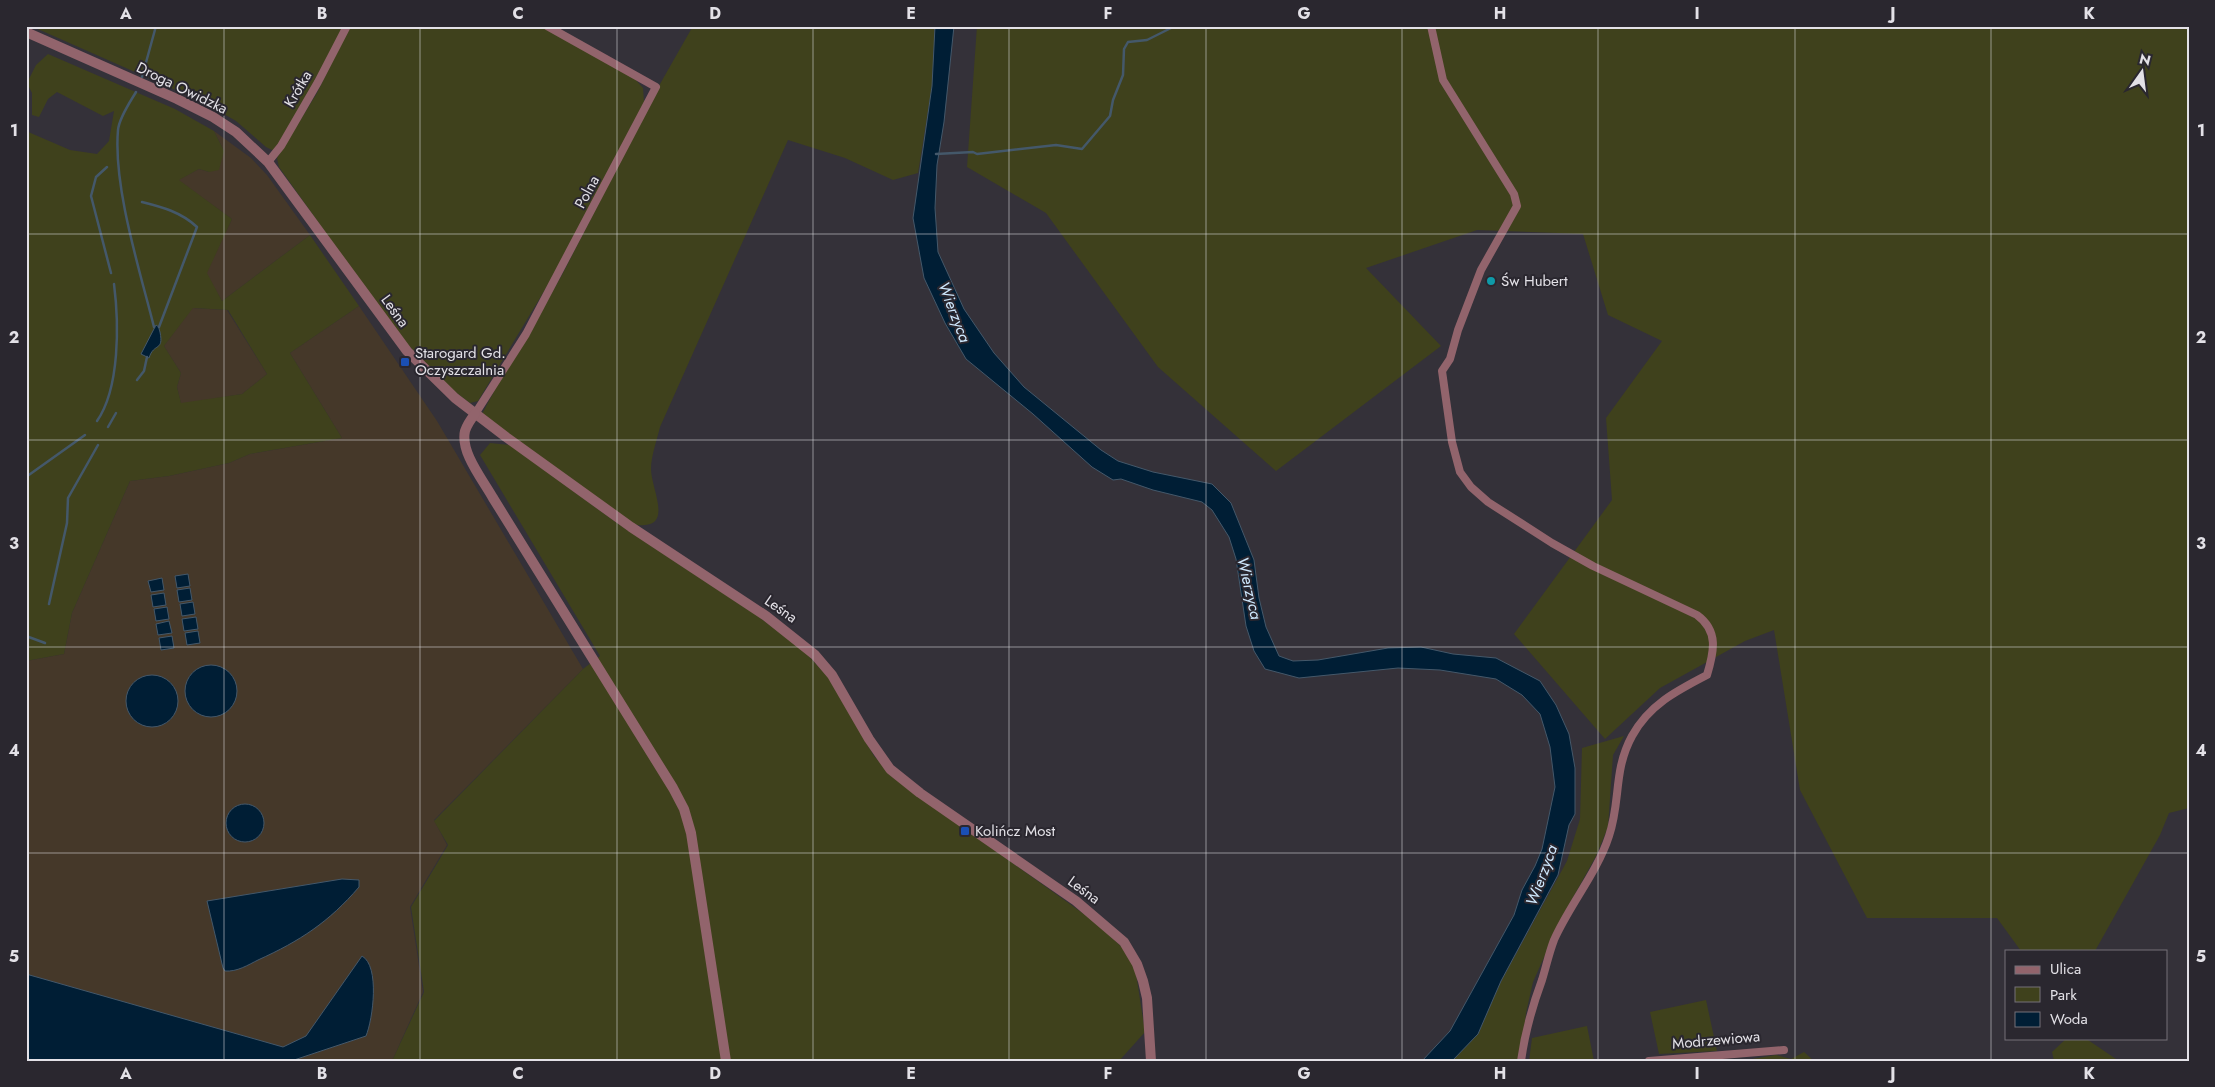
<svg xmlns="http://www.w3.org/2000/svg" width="2215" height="1087" viewBox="0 0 2215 1087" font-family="Jost,sans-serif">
	<rect width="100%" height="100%" fill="#343139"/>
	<g fill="#453829">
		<path d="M 214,131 L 251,158 L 267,175 L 310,235 L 222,301 L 206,273 L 232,219 L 178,180 L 199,169 L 209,172 L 224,151 Z"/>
		<path d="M 359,306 L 437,421 L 583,669 L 434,820 L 447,845 L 410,907 L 423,992 L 392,1061 L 26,1061 L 26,661 L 64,654 L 72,613 L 130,481 L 169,476 L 229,463 L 250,454 L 342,438 L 290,353 Z"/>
		<path d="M 192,308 L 227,310 L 267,374 L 242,394 L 181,404 L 177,387 L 181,373 L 164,346 Z"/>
	</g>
	<g fill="#3f411c" fill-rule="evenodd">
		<path d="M 31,26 L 343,26 L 315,83 L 274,151 L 266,147 L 236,121 L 205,103 Z"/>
		<path d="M 350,26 L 542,26 L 634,78 L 643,88 L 644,102 L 561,263 L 478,401 L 470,403 L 454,391 L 399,336 L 279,167 L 277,158 L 317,93 Z"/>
		<path d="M 693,26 L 935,26 L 932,86 L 918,173 L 893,180 L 845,158 L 788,140 L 660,427 C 657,440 651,456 651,469 C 651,490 677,533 632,524 L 482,414 L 513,356 L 528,335 L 563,273 L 660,84 Z"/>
		<path d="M 977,26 L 2189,26 L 2189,808 L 2169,813 L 2160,835 L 2095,951 L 2021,951 L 1997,918 L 1867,918 L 1800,790 L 1774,630 L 1745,641 L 1660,688 L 1605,739 L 1514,634 L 1612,500 L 1606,418 L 1662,341 L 1608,315 L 1583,234 L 1477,230 L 1366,268 L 1441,346 L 1276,471 L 1158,367 L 1046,213 L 967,167 Z"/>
		<path d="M 48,54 L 175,109 L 214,131 L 224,151 L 219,170 L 209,172 L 199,169 L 179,180 L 232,219 L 207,273 L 222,301 L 310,235 L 359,306 L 290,353 L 342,438 L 250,454 L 229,463 L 169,476 L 130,481 L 72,613 L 64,654 L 26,661 L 26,131 L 70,150 L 97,154 L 109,141 L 114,111 L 103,116 L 57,92 L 48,99 L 39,117 L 32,115 L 32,93 L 27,83 L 36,65 ZM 193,308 L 228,310 L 267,374 L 242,394 L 181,403 L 177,387 L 181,373 L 164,346 Z"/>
		<path d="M 490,443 L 510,445 L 617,523 L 755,614 L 804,651 L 828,677 L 874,756 L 895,779 L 1095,922 L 1124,949 L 1135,967 L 1145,1032 L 1119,1061 L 392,1061 L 424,992 L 411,907 L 448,845 L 434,821 L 583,669 L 600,656 L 480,455 Z"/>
		<path d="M 1624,736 L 1613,755 L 1608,827 L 1596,856 L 1561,919 L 1533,982 L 1526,1013 L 1521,1061 L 1452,1061 L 1478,1034 L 1499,985 L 1567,861 L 1580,819 L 1582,748 Z"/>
		<path d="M 1706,1000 L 1717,1051 L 1659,1054 L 1650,1012 Z"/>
		<path d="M 1587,1026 L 1594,1061 L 1529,1061 L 1532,1038 Z"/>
		<path d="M 2067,1038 L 2085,1038 L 2119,1061 L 2054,1061 L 2052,1052 Z"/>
		<path d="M 1804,1052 L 1814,1061 L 1740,1061 L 1776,1055 L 1791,1059 Z"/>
	</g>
	<g fill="#001e35" stroke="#44586a">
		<path d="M 935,26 L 954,26 L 944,122 L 937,165 L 935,208 L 938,252 L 964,309 L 994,353 L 1024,387 L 1101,450 L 1118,461 L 1153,472 L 1212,484 L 1231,503 L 1254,560 L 1259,598 L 1266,627 L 1279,656 L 1293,661 L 1318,660 L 1388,648 L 1421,647 L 1453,654 L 1496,658 L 1540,681 L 1556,705 L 1569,734 L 1575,768 L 1575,814 L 1569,825 L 1558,875 L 1501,981 L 1478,1034 L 1452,1061 L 1422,1061 L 1450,1031 L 1514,915 L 1522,890 L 1535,866 L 1542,849 L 1555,787 L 1550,747 L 1540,714 L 1522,695 L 1496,679 L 1440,670 L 1398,668 L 1299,678 L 1265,669 L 1254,651 L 1246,626 L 1236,559 L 1229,537 L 1212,510 L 1202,502 L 1153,490 L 1121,479 L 1113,480 L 1092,467 L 1033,414 L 966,359 L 945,323 L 924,278 L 913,218 L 932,86 Z"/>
		<path d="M 156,325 C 160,328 158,326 160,332 C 164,352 154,342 149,358 L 141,354 Z"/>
		<path d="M 188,574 L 190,586 L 177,588 L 175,576 Z"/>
		<path d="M 162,578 L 164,590 L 151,592 L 148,581 Z"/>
		<path d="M 190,588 L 192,600 L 179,602 L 177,590 Z"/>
		<path d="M 164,593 L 166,605 L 153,607 L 151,595 Z"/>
		<path d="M 193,602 L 195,614 L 182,616 L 180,604 Z"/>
		<path d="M 167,607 L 169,619 L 156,621 L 154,609 Z"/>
		<path d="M 196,617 L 198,629 L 184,631 L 182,619 Z"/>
		<path d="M 169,621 L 172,633 L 158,635 L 156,624 Z"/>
		<path d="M 198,631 L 200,643 L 187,645 L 185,633 Z"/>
		<path d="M 172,636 L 174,648 L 161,650 L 159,638 Z"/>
		<circle cx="211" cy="691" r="26"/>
		<circle cx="152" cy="701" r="26"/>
		<circle cx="245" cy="823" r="19"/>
		<path d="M 342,879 L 359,880 L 359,887 C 329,922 300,941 258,960 C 248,965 237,972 225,971 L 223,968 L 207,901 Z"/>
		<path d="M 362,956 C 380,966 373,1019 366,1036 L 291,1061 L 26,1061 L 26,974 L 283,1047 L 306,1036 Z"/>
	</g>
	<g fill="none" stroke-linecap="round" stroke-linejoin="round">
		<g stroke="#44586a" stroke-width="2.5">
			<path d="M 142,77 L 156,26"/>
			<path d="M 136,92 C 130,102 119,118 118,130 C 113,187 140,271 154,327"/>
			<path d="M 936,154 L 973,152 L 977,154 L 1056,145 L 1082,149 L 1110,116 L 1113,100 L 1123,75 L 1124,49 L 1128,42 L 1147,40 L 1175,26"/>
			<path d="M 107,167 L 96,177 L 91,196 L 111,273"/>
			<path d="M 142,202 C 162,207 181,212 197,227 L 159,327"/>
			<path d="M 137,380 L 144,371 L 147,357"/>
			<path d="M 97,421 C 120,388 119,323 114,284"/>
			<path d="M 108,427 L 116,413"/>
			<path d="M 26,477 L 85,435"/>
			<path d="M 49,604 L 67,523 L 68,498 L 98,445"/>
			<path d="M 26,636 L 45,643"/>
		</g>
		<g stroke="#92646c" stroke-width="8">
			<path d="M 1431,26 L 1443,80 L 1514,194 L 1517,206 L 1481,270 L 1458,330 L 1450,359 L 1442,371 L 1452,442 L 1460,472 L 1471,487 L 1488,502 L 1552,543 L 1593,566 L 1697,615 C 1719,631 1714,652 1707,675 C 1676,691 1649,705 1632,736 C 1613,771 1621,801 1609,836 C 1597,873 1570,904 1554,940 C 1549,953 1546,967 1542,980 C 1532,1007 1525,1032 1521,1061"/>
			<path d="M 268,162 L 281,146 L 318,82 L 347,26"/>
			<path d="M 475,414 L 526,334 L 656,87 L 547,26"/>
			<path d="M 1649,1061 L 1784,1050"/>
		</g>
		<g stroke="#92646c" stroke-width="10">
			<path d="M 26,32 L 177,99 L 213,117 L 236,132 L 268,162 L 407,351 L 455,398 L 506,437 L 631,527 L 766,616 L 815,655 L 832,675 L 869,739 L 890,769 L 920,793 L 1076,901 L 1124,942 L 1137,964 L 1143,981 L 1147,998 L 1151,1061"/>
			<path d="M 475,414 C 471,419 467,425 465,431 C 460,452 483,480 493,498 L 673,788 L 684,809 L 691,833 L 726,1061"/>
		</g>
	</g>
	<path fill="none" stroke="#e3e1e7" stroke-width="1" stroke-opacity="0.55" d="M 224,26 L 224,1061M 420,26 L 420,1061M 617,26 L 617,1061M 813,26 L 813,1061M 1009,26 L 1009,1061M 1206,26 L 1206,1061M 1402,26 L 1402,1061M 1598,26 L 1598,1061M 1795,26 L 1795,1061M 1991,26 L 1991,1061M 26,234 L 2189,234M 26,440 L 2189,440M 26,647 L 2189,647M 26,853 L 2189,853"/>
	<circle fill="#0f9aa8" stroke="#2a272f" stroke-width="2" cx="1491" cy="281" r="5"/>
	<g fill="#1a4fb4" stroke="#2a272f" stroke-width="2">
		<rect x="400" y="357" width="10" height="10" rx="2.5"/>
		<rect x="960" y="826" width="10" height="10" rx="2.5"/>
	</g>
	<g text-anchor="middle" stroke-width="4" stroke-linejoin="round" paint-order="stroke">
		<g font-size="15" fill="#e3e1e7" stroke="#2a272f">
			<text transform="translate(182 88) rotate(26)" y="5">Droga Owidzka</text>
			<text transform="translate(298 89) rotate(-60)" y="5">Krótka</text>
			<text transform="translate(587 192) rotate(-62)" y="5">Polna</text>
			<text transform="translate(395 311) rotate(54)" y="5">Leśna</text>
			<text transform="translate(781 609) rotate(35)" y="5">Leśna</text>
			<text transform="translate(1084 890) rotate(36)" y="5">Leśna</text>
			<text transform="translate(1716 1040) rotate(-5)" y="5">Modrzewiowa</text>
		</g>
		<g font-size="15" fill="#e3e1e7" stroke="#2a272f" text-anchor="start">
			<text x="1501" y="286">Św Hubert</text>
			<text x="415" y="358">Starogard Gd.<tspan x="415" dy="17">Oczyszczalnia</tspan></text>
			<text x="975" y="836">Kolińcz Most</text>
		</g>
		<g font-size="16" font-style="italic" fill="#cee8fe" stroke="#2a272f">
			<text transform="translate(955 312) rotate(69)" y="6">Wierzyca</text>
			<text transform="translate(1250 588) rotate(77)" y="6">Wierzyca</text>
			<text transform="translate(1541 875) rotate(-70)" y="6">Wierzyca</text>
		</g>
	</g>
	<rect width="2215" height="1087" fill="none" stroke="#2a272f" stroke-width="55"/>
	<rect x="2005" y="950" width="162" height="90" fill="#2a272f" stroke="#747179"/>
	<rect x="2015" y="966" width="25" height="8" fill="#92646c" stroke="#747179"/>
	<text x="2050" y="974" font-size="15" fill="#e3e1e7">Ulica</text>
	<rect x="2015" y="987" width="25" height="15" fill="#3f411c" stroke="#747179"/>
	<text x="2050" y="1000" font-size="15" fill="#e3e1e7">Park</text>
	<rect x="2015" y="1012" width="25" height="15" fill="#001e35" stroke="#747179"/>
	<text x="2050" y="1024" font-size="15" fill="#e3e1e7">Woda</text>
	<g transform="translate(2142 72) rotate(14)" stroke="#2a272f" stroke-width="4" paint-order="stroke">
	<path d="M0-4L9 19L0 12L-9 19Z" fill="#e3e1e7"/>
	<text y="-8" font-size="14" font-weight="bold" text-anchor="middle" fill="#e3e1e7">N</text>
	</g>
	<rect x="28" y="28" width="2160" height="1032" fill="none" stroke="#e3e1e7" stroke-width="2"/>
	<g font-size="16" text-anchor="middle" font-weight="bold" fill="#e3e1e7">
		<text x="126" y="19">A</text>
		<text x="322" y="19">B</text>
		<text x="518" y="19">C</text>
		<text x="715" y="19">D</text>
		<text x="911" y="19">E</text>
		<text x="1108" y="19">F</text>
		<text x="1304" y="19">G</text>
		<text x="1500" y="19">H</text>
		<text x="1697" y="19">I</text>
		<text x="1893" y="19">J</text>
		<text x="2089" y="19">K</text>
		<text x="14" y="136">1</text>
		<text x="2201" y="136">1</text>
		<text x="14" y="343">2</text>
		<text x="2201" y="343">2</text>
		<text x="14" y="549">3</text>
		<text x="2201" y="549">3</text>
		<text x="14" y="756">4</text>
		<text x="2201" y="756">4</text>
		<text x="14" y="962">5</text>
		<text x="2201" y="962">5</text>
		<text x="126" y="1079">A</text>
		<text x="322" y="1079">B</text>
		<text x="518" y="1079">C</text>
		<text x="715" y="1079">D</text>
		<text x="911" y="1079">E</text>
		<text x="1108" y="1079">F</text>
		<text x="1304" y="1079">G</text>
		<text x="1500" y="1079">H</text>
		<text x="1697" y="1079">I</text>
		<text x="1893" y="1079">J</text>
		<text x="2089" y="1079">K</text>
	</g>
</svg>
